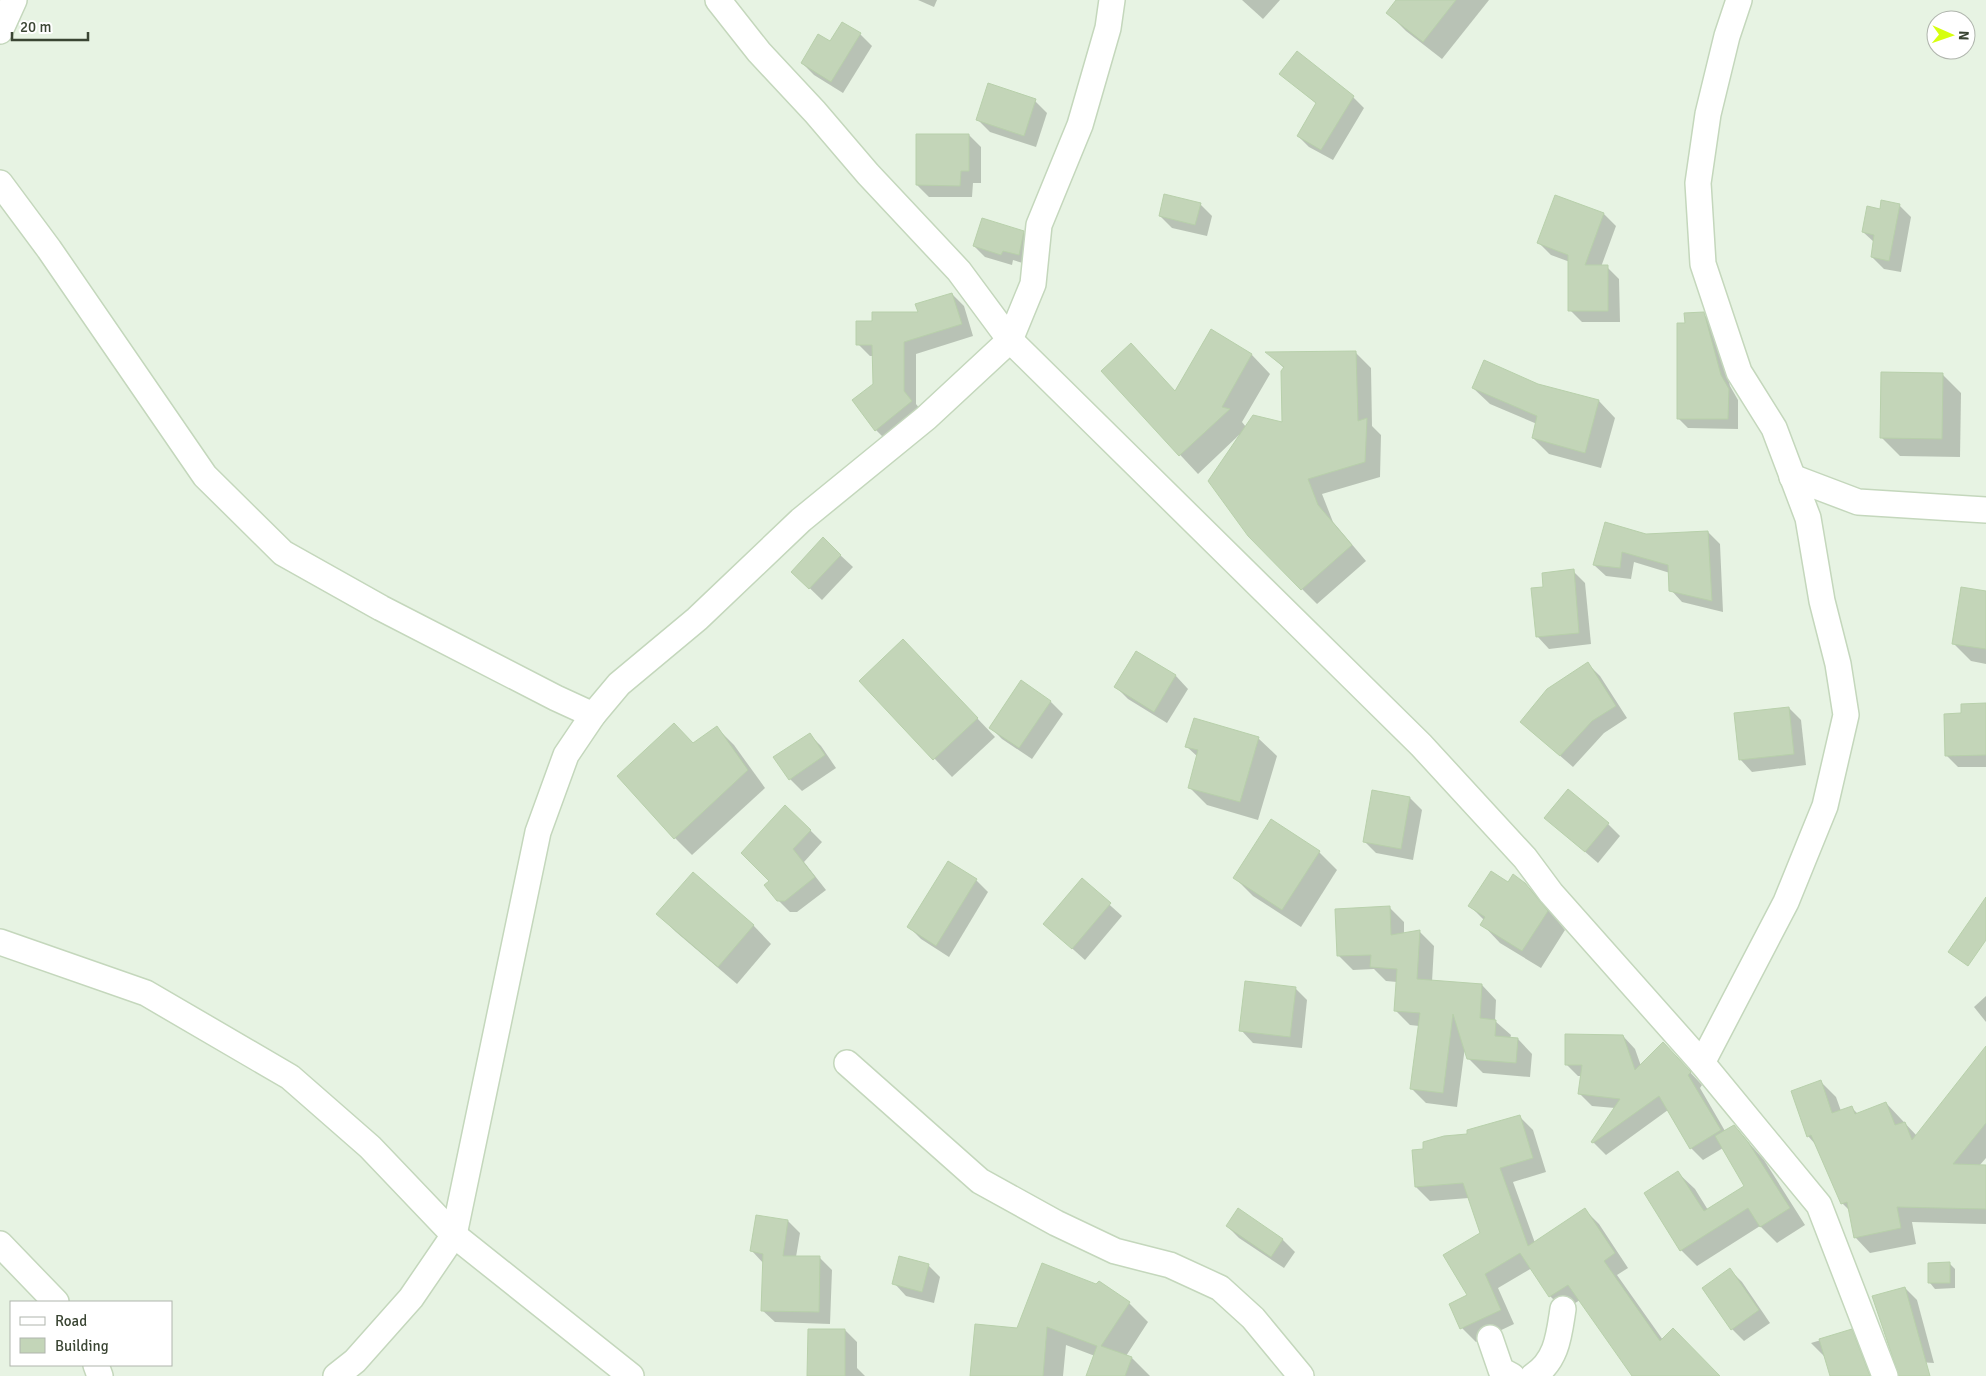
<svg xmlns="http://www.w3.org/2000/svg" width="1986" height="1376" viewBox="0 0 1986 1376" font-family="Signika,sans-serif">
	<rect width="100%" height="100%" fill="#e7f3e3"/>
	<g fill="#0003">
		<path d="M 918,0 L 937,0 L 934,7 Z"/>
		<path d="M 1242,0 L 1280,0 L 1263,19 Z"/>
		<path d="M 1398,0 L 1489,0 L 1442,59 L 1406,31 L 1388,13 Z"/>
		<path d="M 860,34 L 872,46 L 843,93 L 814,75 L 802,63 L 830,43 Z"/>
		<path d="M 1281,74 L 1353,97 L 1364,108 L 1333,160 L 1309,147 L 1298,136 L 1317,104 Z"/>
		<path d="M 1035,101 L 1047,113 L 1036,147 L 990,132 L 978,120 Z"/>
		<path d="M 969,135 L 981,147 L 981,183 L 973,183 L 972,197 L 929,197 L 917,185 Z"/>
		<path d="M 1200,204 L 1212,216 L 1207,236 L 1172,228 L 1160,216 Z"/>
		<path d="M 1899,205 L 1911,217 L 1901,272 L 1884,269 L 1872,257 L 1874,242 L 1863,232 L 1881,210 Z"/>
		<path d="M 1604,214 L 1616,226 L 1601,267 L 1607,267 L 1619,279 L 1620,322 L 1582,322 L 1570,310 L 1570,262 L 1551,255 L 1539,243 Z"/>
		<path d="M 1023,233 L 1034,243 L 1029,265 L 1013,260 L 1012,265 L 985,257 L 974,246 Z"/>
		<path d="M 952,294 L 964,306 L 973,336 L 916,354 L 916,404 L 924,414 L 888,442 L 876,430 L 874,356 L 870,356 L 858,344 L 919,314 Z"/>
		<path d="M 1703,314 L 1714,324 L 1730,386 L 1738,400 L 1738,429 L 1688,428 L 1678,418 L 1686,324 Z"/>
		<path d="M 1211,331 L 1252,355 L 1270,374 L 1242,422 L 1246,427 L 1283,424 L 1285,369 L 1268,353 L 1356,353 L 1371,368 L 1372,426 L 1381,435 L 1380,477 L 1322,494 L 1333,522 L 1366,561 L 1317,604 L 1249,536 L 1239,435 L 1198,474 L 1103,372 L 1175,392 Z"/>
		<path d="M 1942,374 L 1961,393 L 1960,457 L 1900,456 L 1882,438 Z"/>
		<path d="M 1538,385 L 1599,401 L 1615,418 L 1601,468 L 1549,454 L 1533,438 L 1537,424 L 1490,404 L 1473,388 Z"/>
		<path d="M 1708,532 L 1720,544 L 1723,612 L 1682,602 L 1671,590 L 1670,573 L 1634,562 L 1631,579 L 1606,576 L 1594,565 L 1646,535 Z"/>
		<path d="M 823,539 L 853,567 L 822,600 L 793,572 Z"/>
		<path d="M 1573,571 L 1585,583 L 1591,644 L 1549,649 L 1537,636 L 1545,588 Z"/>
		<path d="M 1986,592 L 1986,664 L 1971,661 L 1953,643 Z"/>
		<path d="M 1136,653 L 1176,676 L 1188,689 L 1167,723 L 1128,699 L 1116,687 Z"/>
		<path d="M 921,659 L 995,737 L 952,777 L 861,681 Z"/>
		<path d="M 1588,664 L 1600,676 L 1627,718 L 1604,733 L 1573,767 L 1521,722 Z"/>
		<path d="M 1021,681 L 1051,702 L 1063,714 L 1032,759 L 1002,739 L 990,727 Z"/>
		<path d="M 1986,704 L 1986,767 L 1958,767 L 1946,755 L 1962,714 Z"/>
		<path d="M 1789,708 L 1801,720 L 1806,765 L 1752,772 L 1740,759 Z"/>
		<path d="M 717,728 L 734,745 L 765,788 L 692,855 L 675,838 L 694,744 Z"/>
		<path d="M 809,734 L 821,746 L 836,768 L 802,791 L 790,779 Z"/>
		<path d="M 1258,738 L 1277,756 L 1258,820 L 1207,805 L 1189,787 L 1198,757 L 1187,747 Z"/>
		<path d="M 1373,792 L 1410,798 L 1422,810 L 1413,860 L 1376,853 L 1364,841 Z"/>
		<path d="M 1546,818 L 1608,824 L 1620,836 L 1598,863 Z"/>
		<path d="M 810,830 L 822,842 L 804,862 L 826,890 L 797,912 L 790,912 L 778,900 L 771,881 L 742,853 Z"/>
		<path d="M 1319,852 L 1337,870 L 1301,927 L 1253,896 L 1235,878 Z"/>
		<path d="M 976,880 L 988,892 L 949,957 L 921,939 L 909,927 Z"/>
		<path d="M 1082,880 L 1122,916 L 1085,960 L 1045,924 Z"/>
		<path d="M 1525,884 L 1544,903 L 1565,930 L 1541,968 L 1500,943 L 1482,924 L 1485,921 L 1470,906 Z"/>
		<path d="M 1389,907 L 1404,922 L 1404,934 L 1419,931 L 1434,946 L 1432,982 L 1482,985 L 1496,1000 L 1495,1021 L 1511,1035 L 1510,1039 L 1518,1039 L 1532,1054 L 1530,1077 L 1483,1073 L 1468,1058 L 1465,1047 L 1457,1107 L 1426,1103 L 1412,1089 L 1419,1026 L 1410,1025 L 1395,1010 L 1397,982 L 1386,981 L 1374,969 L 1353,970 L 1338,955 Z"/>
		<path d="M 658,914 L 753,925 L 771,944 L 737,984 L 676,932 Z"/>
		<path d="M 1295,988 L 1307,1000 L 1302,1048 L 1253,1043 L 1241,1030 Z"/>
		<path d="M 1986,996 L 1986,1022 L 1974,1007 Z"/>
		<path d="M 1623,1036 L 1635,1049 L 1641,1066 L 1675,1056 L 1702,1085 L 1700,1088 L 1725,1131 L 1734,1126 L 1764,1160 L 1805,1225 L 1777,1243 L 1760,1226 L 1697,1266 L 1681,1250 L 1678,1173 L 1695,1189 L 1708,1210 L 1746,1186 L 1723,1148 L 1703,1160 L 1691,1148 L 1668,1110 L 1606,1155 L 1593,1142 L 1615,1108 L 1592,1106 L 1580,1094 L 1582,1076 L 1578,1076 L 1566,1064 Z"/>
		<path d="M 1986,1057 L 1986,1158 L 1979,1166 L 1986,1166 L 1986,1224 L 1912,1222 L 1916,1244 L 1870,1253 L 1855,1237 L 1850,1211 L 1842,1203 L 1816,1145 L 1808,1136 L 1820,1081 L 1836,1097 L 1841,1111 L 1852,1108 L 1858,1114 L 1886,1103 L 1917,1136 Z"/>
		<path d="M 1519,1116 L 1533,1130 L 1546,1172 L 1513,1182 L 1535,1243 L 1585,1210 L 1599,1224 L 1628,1268 L 1617,1275 L 1663,1340 L 1719,1376 L 1633,1376 L 1580,1300 L 1564,1310 L 1550,1296 L 1532,1268 L 1498,1288 L 1514,1324 L 1476,1342 L 1462,1328 L 1481,1233 L 1469,1198 L 1430,1201 L 1416,1187 L 1425,1150 Z"/>
		<path d="M 1238,1210 L 1283,1240 L 1295,1252 L 1284,1268 L 1239,1238 L 1227,1226 Z"/>
		<path d="M 788,1221 L 800,1233 L 796,1257 L 820,1258 L 832,1270 L 830,1324 L 775,1322 L 762,1310 L 764,1264 L 752,1251 Z"/>
		<path d="M 1949,1263 L 1955,1269 L 1955,1288 L 1935,1289 L 1930,1283 Z"/>
		<path d="M 928,1265 L 940,1277 L 934,1303 L 906,1296 L 894,1283 Z"/>
		<path d="M 1730,1270 L 1742,1282 L 1770,1323 L 1744,1341 L 1732,1329 Z"/>
		<path d="M 1905,1288 L 1917,1300 L 1934,1363 L 1903,1361 Z"/>
		<path d="M 1129,1303 L 1148,1322 L 1126,1356 L 1132,1358 L 1150,1376 L 1087,1376 L 1095,1356 L 1066,1345 L 1063,1376 L 972,1376 L 1018,1329 Z"/>
		<path d="M 845,1330 L 857,1342 L 857,1368 L 865,1376 L 809,1376 Z"/>
		<path d="M 1851,1331 L 1866,1345 L 1878,1376 L 1832,1376 L 1826,1358 L 1811,1343 Z"/>
	</g>
	<g fill="#c3d5b8" stroke="#b8d0ab">
		<path d="M 1396,0 L 1456,0 L 1423,42 L 1386,13 Z"/>
		<path d="M 842,22 L 861,33 L 831,82 L 801,63 L 818,34 L 830,41 Z"/>
		<path d="M 1297,51 L 1354,96 L 1321,150 L 1297,136 L 1316,103 L 1279,74 Z"/>
		<path d="M 988,83 L 1036,99 L 1024,136 L 976,120 Z"/>
		<path d="M 916,134 L 969,134 L 969,171 L 961,171 L 960,186 L 916,185 Z"/>
		<path d="M 1164,194 L 1201,203 L 1195,225 L 1159,216 Z"/>
		<path d="M 1555,195 L 1604,213 L 1585,265 L 1608,265 L 1608,311 L 1568,311 L 1568,255 L 1537,243 Z"/>
		<path d="M 1881,200 L 1900,204 L 1889,261 L 1871,257 L 1874,235 L 1862,232 L 1867,206 L 1880,209 Z"/>
		<path d="M 982,218 L 1024,231 L 1019,255 L 1003,251 L 1001,255 L 973,246 Z"/>
		<path d="M 952,293 L 962,324 L 904,342 L 904,391 L 912,401 L 875,431 L 852,400 L 873,384 L 872,345 L 856,345 L 856,321 L 872,321 L 872,312 L 918,312 L 915,304 Z"/>
		<path d="M 1704,312 L 1721,375 L 1729,389 L 1728,419 L 1677,419 L 1677,323 L 1685,323 L 1684,313 Z"/>
		<path d="M 1211,329 L 1252,354 L 1222,407 L 1230,409 L 1179,456 L 1101,371 L 1131,343 L 1175,391 Z"/>
		<path d="M 1356,351 L 1358,421 L 1367,418 L 1365,462 L 1308,479 L 1318,505 L 1352,545 L 1301,590 L 1248,536 L 1208,481 L 1253,415 L 1282,422 L 1281,371 L 1284,367 L 1265,352 Z"/>
		<path d="M 1484,360 L 1538,384 L 1599,400 L 1585,453 L 1532,438 L 1537,416 L 1472,388 Z"/>
		<path d="M 1881,372 L 1943,373 L 1942,439 L 1880,438 Z"/>
		<path d="M 1605,522 L 1646,534 L 1708,531 L 1712,601 L 1669,591 L 1668,565 L 1622,552 L 1620,568 L 1593,565 Z"/>
		<path d="M 823,537 L 841,555 L 809,589 L 791,572 Z"/>
		<path d="M 1574,569 L 1579,633 L 1536,637 L 1531,588 L 1543,587 L 1542,573 Z"/>
		<path d="M 1961,587 L 1986,591 L 1986,649 L 1952,644 Z"/>
		<path d="M 903,639 L 978,718 L 933,760 L 859,681 Z"/>
		<path d="M 1136,651 L 1176,675 L 1154,712 L 1114,687 Z"/>
		<path d="M 1588,662 L 1616,706 L 1592,721 L 1560,756 L 1520,722 L 1547,689 Z"/>
		<path d="M 1021,680 L 1051,701 L 1019,748 L 989,728 Z"/>
		<path d="M 1986,703 L 1986,755 L 1945,756 L 1944,714 L 1961,713 L 1961,704 Z"/>
		<path d="M 1789,707 L 1794,754 L 1739,760 L 1734,713 Z"/>
		<path d="M 1194,718 L 1259,737 L 1240,802 L 1188,788 L 1198,750 L 1185,747 Z"/>
		<path d="M 674,723 L 693,743 L 717,726 L 748,770 L 674,839 L 617,776 Z"/>
		<path d="M 810,733 L 825,755 L 789,780 L 773,757 Z"/>
		<path d="M 1568,789 L 1609,823 L 1585,852 L 1544,818 Z"/>
		<path d="M 1372,790 L 1410,797 L 1401,849 L 1363,842 Z"/>
		<path d="M 785,805 L 811,830 L 793,849 L 815,877 L 785,901 L 777,901 L 764,885 L 769,881 L 741,853 Z"/>
		<path d="M 1271,819 L 1320,851 L 1282,910 L 1233,878 Z"/>
		<path d="M 948,861 L 977,879 L 936,946 L 907,927 Z"/>
		<path d="M 1491,871 L 1508,882 L 1513,874 L 1525,883 L 1548,911 L 1522,951 L 1480,925 L 1485,917 L 1468,906 Z"/>
		<path d="M 693,872 L 754,925 L 718,967 L 656,914 Z"/>
		<path d="M 1082,878 L 1111,903 L 1072,949 L 1043,924 Z"/>
		<path d="M 1986,897 L 1986,940 L 1968,966 L 1948,952 Z"/>
		<path d="M 1390,906 L 1391,935 L 1420,930 L 1417,979 L 1482,984 L 1480,1018 L 1496,1020 L 1495,1036 L 1518,1038 L 1516,1063 L 1467,1059 L 1453,1014 L 1443,1093 L 1410,1089 L 1420,1013 L 1394,1011 L 1397,969 L 1370,967 L 1371,955 L 1337,956 L 1335,909 Z"/>
		<path d="M 1245,981 L 1296,987 L 1290,1037 L 1239,1031 Z"/>
		<path d="M 1565,1034 L 1623,1035 L 1635,1070 L 1663,1042 L 1691,1072 L 1688,1075 L 1721,1130 L 1690,1149 L 1659,1096 L 1593,1143 L 1591,1142 L 1620,1099 L 1578,1094 L 1582,1065 L 1565,1065 Z"/>
		<path d="M 1986,1046 L 1986,1123 L 1953,1164 L 1986,1165 L 1986,1209 L 1897,1207 L 1901,1228 L 1854,1238 L 1847,1202 L 1841,1204 L 1811,1135 L 1807,1137 L 1791,1091 L 1821,1080 L 1832,1113 L 1852,1106 L 1855,1114 L 1886,1102 L 1895,1125 L 1905,1122 L 1912,1140 Z"/>
		<path d="M 1520,1115 L 1533,1158 L 1500,1168 L 1528,1246 L 1585,1208 L 1615,1253 L 1604,1261 L 1660,1341 L 1673,1328 L 1720,1376 L 1632,1376 L 1568,1285 L 1549,1297 L 1520,1253 L 1485,1274 L 1501,1310 L 1460,1329 L 1449,1304 L 1467,1295 L 1443,1255 L 1480,1233 L 1463,1183 L 1415,1187 L 1412,1150 L 1423,1149 L 1423,1142 L 1444,1136 L 1467,1134 L 1467,1130 Z"/>
		<path d="M 1734,1125 L 1748,1142 L 1790,1208 L 1760,1227 L 1748,1208 L 1680,1251 L 1644,1193 L 1678,1171 L 1704,1211 L 1744,1186 L 1715,1136 Z"/>
		<path d="M 1238,1208 L 1283,1239 L 1271,1257 L 1226,1226 Z"/>
		<path d="M 756,1215 L 788,1220 L 783,1256 L 820,1256 L 819,1312 L 761,1311 L 763,1254 L 750,1251 Z"/>
		<path d="M 899,1256 L 929,1264 L 922,1292 L 892,1284 Z"/>
		<path d="M 1950,1262 L 1950,1283 L 1928,1283 L 1928,1263 Z"/>
		<path d="M 1042,1263 L 1096,1284 L 1099,1281 L 1130,1302 L 1101,1346 L 1132,1357 L 1125,1376 L 1086,1376 L 1097,1346 L 1047,1327 L 1043,1376 L 970,1376 L 975,1324 L 1017,1328 Z"/>
		<path d="M 1730,1268 L 1759,1310 L 1731,1330 L 1702,1288 Z"/>
		<path d="M 1905,1287 L 1930,1376 L 1899,1376 L 1872,1296 Z"/>
		<path d="M 808,1329 L 845,1329 L 845,1376 L 807,1376 Z"/>
		<path d="M 1852,1329 L 1870,1376 L 1830,1376 L 1819,1339 Z"/>
	</g>
	<g fill="none" stroke-linecap="round" stroke-linejoin="round">
		<defs>
			<g id="street">
				<path d="M 718,0 L 759,52 L 815,112 L 868,174 L 959,271 L 1010,340 L 1421,745 L 1525,858 L 1551,893 L 1702,1063 L 1819,1205 L 1885,1376"/>
				<path d="M 0,31 L 14,0"/>
				<path d="M 0,183 L 49,249 L 205,476 L 283,553 L 381,608 L 556,698 L 593,715"/>
				<path d="M 1792,477 L 1858,502 L 1986,510"/>
				<path d="M 0,942 L 146,993 L 290,1077 L 370,1147 L 454,1235 L 631,1376"/>
				<path d="M 847,1063 L 980,1181 L 1056,1223 L 1115,1251 L 1170,1265 L 1220,1288 L 1253,1318 L 1301,1376"/>
				<path d="M 1702,1063 L 1786,902 L 1825,806 L 1846,715 L 1838,664 L 1822,601 L 1808,518 L 1774,428 L 1739,372 L 1703,264 L 1698,183 L 1708,114 L 1727,36 L 1739,0"/>
				<path d="M 0,1244 L 56,1302"/>
				<path d="M 1490,1338 L 1501,1370 L 1512,1376"/>
				<path d="M 96,1365 L 100,1376"/>
				<path d="M 336,1376 L 355,1361 L 411,1298 L 454,1235 L 538,832 L 566,755 L 593,715 L 619,684 L 697,619 L 801,520 L 926,418 L 1010,340 L 1033,284 L 1039,225 L 1080,125 L 1108,28 L 1112,0"/>
				<path d="M 1533,1376 C 1557,1361 1559,1335 1563,1309"/>
			</g>
		</defs>
		<use href="#street" stroke="#c4d7bc" stroke-width="28"/>
		<use href="#street" stroke="#fff" stroke-width="25"/>
	</g>
	<rect x="10" y="1301" width="162" height="65" fill="#ffffff" stroke="#b0b5ad"/>
	<rect x="20" y="1317" width="25" height="8" fill="#ffffff" stroke="#b0b5ad"/>
	<text x="55" y="1326" font-size="15" fill="#3a4533">Road</text>
	<rect x="20" y="1338" width="25" height="15" fill="#c3d5b8" stroke="#b0b5ad"/>
	<text x="55" y="1351" font-size="15" fill="#3a4533">Building</text>
	<g transform="translate(1951 35) rotate(92)"><circle r="24" fill="#ffffff" stroke="#b0b5ad"/>
	<path d="M0-4L9 19L0 12L-9 19Z" fill="#d6ff0e"/>
	<text y="-8" font-size="14" font-weight="bold" text-anchor="middle" fill="#3a4533">N</text>
	</g>
	<path d="M12 32v8h76v-8" fill="none" stroke="#3a4533" stroke-width="2.5"/>
	<text x="20" y="32" font-size="15" fill="#3a4533" stroke="#ffffff" stroke-width="4" paint-order="stroke">20 m</text>
</svg>
